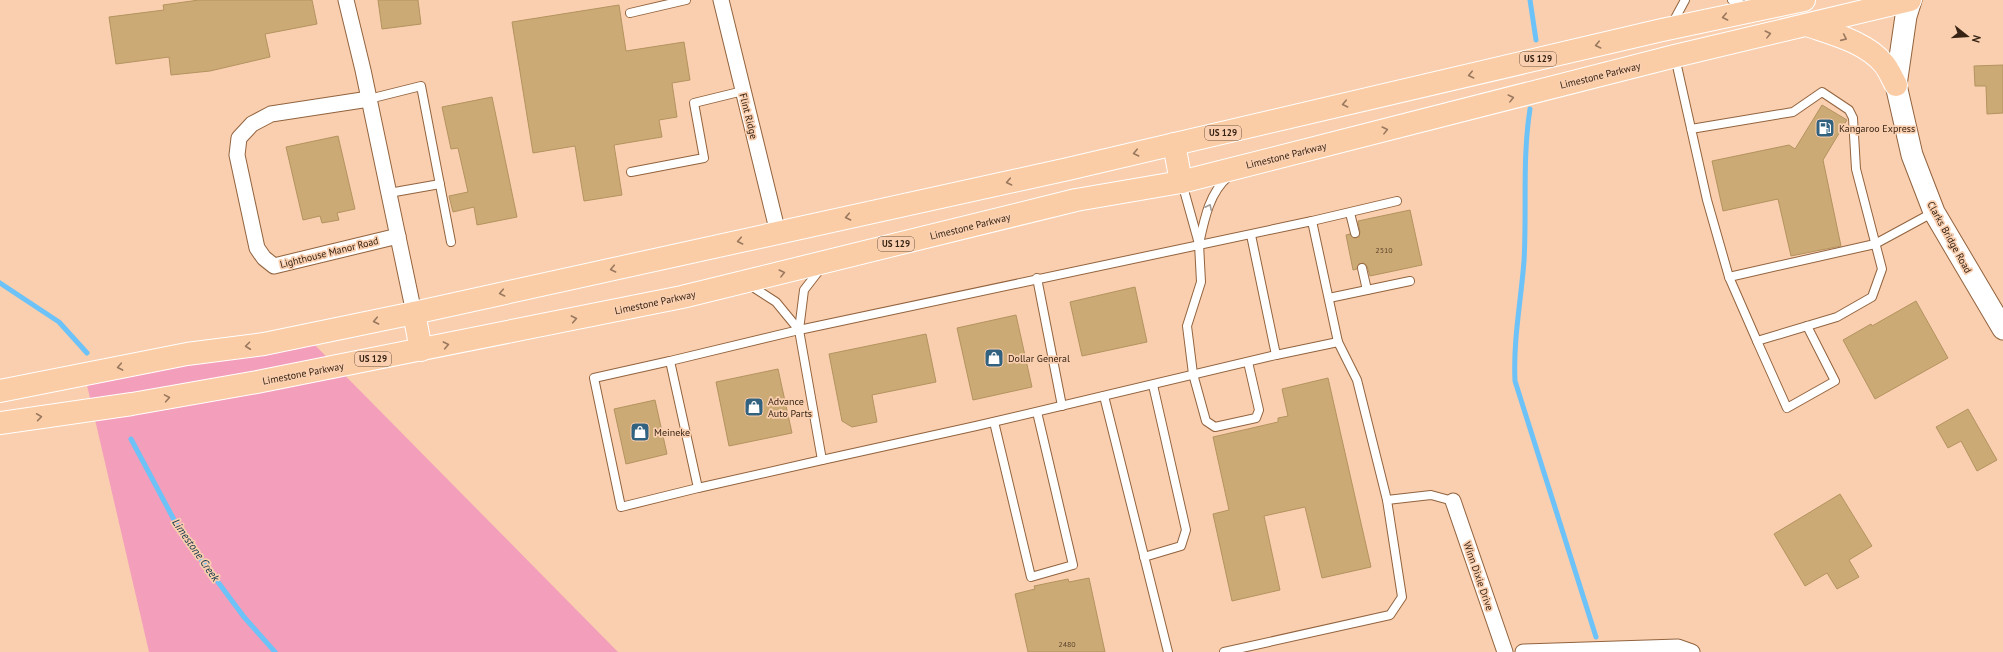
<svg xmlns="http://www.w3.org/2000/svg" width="2003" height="652" viewBox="0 0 2003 652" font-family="'PT Sans',sans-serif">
	<rect width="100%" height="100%" fill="#f9cfaf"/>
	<path fill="#f39eba" d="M 308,338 L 618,652 L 149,652 L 87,385 Z"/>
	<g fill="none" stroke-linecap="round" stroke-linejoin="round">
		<g stroke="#6dc2f8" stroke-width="5">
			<path d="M 1530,0 L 1536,40"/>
			<path d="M 1530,109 C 1522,159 1527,210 1524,261 C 1521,301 1513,340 1515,381 L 1596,637"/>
			<path d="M 0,283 L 59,322 L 87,353"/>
			<path d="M 131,439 L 180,531 L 244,617 L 275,652"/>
		</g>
	</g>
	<g fill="#ccaa75" stroke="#b4935f">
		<path d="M 199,0 L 312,0 L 317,24 L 265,34 L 270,57 L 210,71 L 171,75 L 169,57 L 116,64 L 109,17 L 164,10 L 163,5 Z"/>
		<path d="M 378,0 L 418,0 L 421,24 L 382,29 Z"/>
		<path d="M 619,5 L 626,51 L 684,42 L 690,80 L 672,83 L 677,117 L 659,120 L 662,137 L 614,145 L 622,195 L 584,201 L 575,146 L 533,153 L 512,22 Z"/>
		<path d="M 2003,65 L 2003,113 L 1987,114 L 1986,86 L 1975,86 L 1974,66 Z"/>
		<path d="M 492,97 L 517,217 L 477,225 L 474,207 L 453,212 L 449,196 L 468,192 L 458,148 L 451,149 L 442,107 Z"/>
		<path d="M 1822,105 L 1847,120 L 1823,160 L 1841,246 L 1791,256 L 1778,199 L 1723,211 L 1712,161 L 1789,145 L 1795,149 Z"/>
		<path d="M 338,136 L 355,209 L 337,213 L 339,220 L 322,223 L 320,216 L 303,220 L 286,147 Z"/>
		<path d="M 1410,210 L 1422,265 L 1370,276 L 1367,266 L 1364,263 L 1359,264 L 1357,269 L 1353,270 L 1346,235 L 1350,234 L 1354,238 L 1359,237 L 1360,232 L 1358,221 Z"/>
		<path d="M 1135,287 L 1147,342 L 1082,356 L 1070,302 Z"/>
		<path d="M 1916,301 L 1948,358 L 1875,399 L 1843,340 L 1871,324 L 1872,326 Z"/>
		<path d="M 1016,315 L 1032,387 L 973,400 L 957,328 Z"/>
		<path d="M 926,334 L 936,382 L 872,395 L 877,422 L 852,427 L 842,421 L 829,354 Z"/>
		<path d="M 778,369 L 792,433 L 729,446 L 716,382 Z"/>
		<path d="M 1328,378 L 1371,567 L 1322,578 L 1305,507 L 1264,516 L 1280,590 L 1232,601 L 1213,514 L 1229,510 L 1213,437 L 1278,422 L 1278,418 L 1288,416 L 1282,389 Z"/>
		<path d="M 655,400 L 667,454 L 626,464 L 614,409 Z"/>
		<path d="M 1968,409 L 1997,460 L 1977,471 L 1961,441 L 1948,448 L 1936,427 Z"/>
		<path d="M 1840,494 L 1872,546 L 1849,560 L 1859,577 L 1837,589 L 1827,573 L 1805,586 L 1774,534 Z"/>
		<path d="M 1089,578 L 1105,652 L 1028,652 L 1015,594 L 1035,589 L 1034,586 L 1068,579 L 1069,582 Z"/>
	</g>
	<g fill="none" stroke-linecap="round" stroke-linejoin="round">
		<defs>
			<g id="lane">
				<path d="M 1732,0 L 1748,7"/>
				<path d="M 630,13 L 686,0"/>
				<path d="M 1672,24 L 1685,0"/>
				<path d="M 1675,57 L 1707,200 L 1729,277 L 1757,341 L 1837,317 L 1872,297 L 1882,269 L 1856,169 L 1853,118 L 1849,110 L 1822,92 L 1793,112 L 1691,129"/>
				<path d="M 369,99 L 421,86 L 451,242"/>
				<path d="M 631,172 L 704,158 L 694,103 L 743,91"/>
				<path d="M 1182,183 L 1199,244 L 1201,282 L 1187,326 L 1193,374 L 1206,421 L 1215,427 L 1256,418 L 1259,410 L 1248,362"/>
				<path d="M 389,193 L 440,184"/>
				<path d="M 1350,213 L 1355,233"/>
				<path d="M 1312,221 L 1397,201"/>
				<path d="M 1251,235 L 1276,355 L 1338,342"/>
				<path d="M 1199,244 C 1204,221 1209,193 1228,177"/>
				<path d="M 821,268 L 804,290 L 799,330 L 822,460 L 976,426 L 1276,355"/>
				<path d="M 1362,268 L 1367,290"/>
				<path d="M 1729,277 L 1875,244 L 1934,212"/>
				<path d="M 1037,278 L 1062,406"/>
				<path d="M 748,284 L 776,302 L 799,330"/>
				<path d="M 1329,298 L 1410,281"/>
				<path d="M 1757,341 L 1787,408 L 1835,381 L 1807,326"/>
				<path d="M 670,361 L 594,378 L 621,507 L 698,488"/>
				<path d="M 1104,396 L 1168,652"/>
				<path d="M 994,422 L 1031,577 L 1073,565 L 1037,412"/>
				<path d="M 822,460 L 698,488 L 670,361 L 799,330 L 1312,221 L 1338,342 L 1357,380 L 1387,500 L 1402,597 L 1390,615 L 1224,652"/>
				<path d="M 1387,500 L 1431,495 L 1453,501"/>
				<path d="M 1144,557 L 1181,546 L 1186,530 L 1153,385"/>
			</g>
			<g id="street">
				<path d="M 346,0 L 363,70 L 414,313"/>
				<path d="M 721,0 L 778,233"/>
				<path d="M 369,99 L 271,114 L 252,124 L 239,138 L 237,155 L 257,248 L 264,258 L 274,266 L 398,236"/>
				<path d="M 1453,501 L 1505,652"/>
				<path d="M 1523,652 L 1678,647 L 1692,652"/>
			</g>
			<path id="secondary" d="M 1911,0 L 1906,16 L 1896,85 L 1912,155 L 1934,212 L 2003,329"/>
			<g id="primary">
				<path d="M 1807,25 C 1833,34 1866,42 1884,64 C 1889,70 1892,78 1896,85"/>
				<path d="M 1174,144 L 1181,182"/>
				<path d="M 414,313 L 421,350"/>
				<path d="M 0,391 L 187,354 L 264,344 L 414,313 L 1068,169 L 1662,30 L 1804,0"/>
				<path d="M 0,423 L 132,404 L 257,382 L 682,297 L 1076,200 L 1181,182 L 1675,56 L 1910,0"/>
			</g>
		</defs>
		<use href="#lane" stroke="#92633e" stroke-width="10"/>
		<use href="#street" stroke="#92633e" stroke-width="17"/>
		<use href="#secondary" stroke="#92633e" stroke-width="23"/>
		<use href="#primary" stroke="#fff" stroke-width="24"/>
		<use href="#lane" stroke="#fff" stroke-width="8"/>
		<use href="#street" stroke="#fff" stroke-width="15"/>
		<use href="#secondary" stroke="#fff" stroke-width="21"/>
		<use href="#primary" stroke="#fbcda7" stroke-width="22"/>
	</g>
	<defs><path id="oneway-chevron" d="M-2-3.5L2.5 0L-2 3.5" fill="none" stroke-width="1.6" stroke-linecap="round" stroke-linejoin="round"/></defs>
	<g stroke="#99785e">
		<use href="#oneway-chevron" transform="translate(1725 17) rotate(168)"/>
		<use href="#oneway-chevron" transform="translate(1768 34) rotate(-14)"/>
		<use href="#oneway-chevron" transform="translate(1844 38) rotate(24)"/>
		<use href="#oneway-chevron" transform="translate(1598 45) rotate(167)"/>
		<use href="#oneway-chevron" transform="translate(1471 75) rotate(167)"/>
		<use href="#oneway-chevron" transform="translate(1511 98) rotate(-14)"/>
		<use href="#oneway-chevron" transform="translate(1345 104) rotate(167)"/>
		<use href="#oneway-chevron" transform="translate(1385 130) rotate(-14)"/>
		<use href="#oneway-chevron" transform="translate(1136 153) rotate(167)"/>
		<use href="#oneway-chevron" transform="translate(1009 182) rotate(168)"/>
		<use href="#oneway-chevron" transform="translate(848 217) rotate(168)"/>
		<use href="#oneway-chevron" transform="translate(740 241) rotate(168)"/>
		<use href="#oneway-chevron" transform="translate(613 269) rotate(168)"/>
		<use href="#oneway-chevron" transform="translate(782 273) rotate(-14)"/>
		<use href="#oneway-chevron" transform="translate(502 293) rotate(168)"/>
		<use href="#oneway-chevron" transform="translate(574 319) rotate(-11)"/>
		<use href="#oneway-chevron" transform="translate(376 321) rotate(168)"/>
		<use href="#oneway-chevron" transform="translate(446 345) rotate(-11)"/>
		<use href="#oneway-chevron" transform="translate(248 346) rotate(173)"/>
		<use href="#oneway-chevron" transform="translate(120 367) rotate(169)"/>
		<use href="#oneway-chevron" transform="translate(167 398) rotate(-10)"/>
		<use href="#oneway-chevron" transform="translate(39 417) rotate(-8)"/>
	</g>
	<use stroke="#a59c95" href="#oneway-chevron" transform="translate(1209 207) rotate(-64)"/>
	<defs>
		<symbol id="fuel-square" viewBox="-11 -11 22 22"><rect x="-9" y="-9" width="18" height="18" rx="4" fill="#316280" stroke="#f9cfaf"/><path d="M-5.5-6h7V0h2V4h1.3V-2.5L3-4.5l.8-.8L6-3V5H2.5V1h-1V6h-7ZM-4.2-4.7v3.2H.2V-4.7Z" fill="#fff"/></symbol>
		<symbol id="shop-square" viewBox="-11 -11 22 22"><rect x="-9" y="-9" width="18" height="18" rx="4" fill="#316280" stroke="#f9cfaf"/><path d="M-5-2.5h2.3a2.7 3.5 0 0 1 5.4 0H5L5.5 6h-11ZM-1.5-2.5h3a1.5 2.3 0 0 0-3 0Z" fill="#fff"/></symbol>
	</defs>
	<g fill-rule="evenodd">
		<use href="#fuel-square" x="1814" y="117" width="22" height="22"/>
		<use href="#shop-square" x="983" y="347" width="22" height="22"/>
		<use href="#shop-square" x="743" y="396" width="22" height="22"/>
		<use href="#shop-square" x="629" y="421" width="22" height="22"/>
	</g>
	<g text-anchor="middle" stroke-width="3.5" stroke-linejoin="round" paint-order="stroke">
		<g font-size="8" fill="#5c452c">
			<text x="1384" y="253">2510</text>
			<text x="1067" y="647">2480</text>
		</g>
		<g fill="#f9cfaf" stroke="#715742" stroke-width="1">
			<rect x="1520" y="52" width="36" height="14" rx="3"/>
			<rect x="1205" y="126" width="36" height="14" rx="3"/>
			<rect x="878" y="237" width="36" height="14" rx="3"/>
			<rect x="355" y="352" width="36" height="14" rx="3"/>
		</g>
		<g font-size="9" font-weight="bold" fill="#372314">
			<text x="1538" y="62">US 129</text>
			<text x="1223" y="136">US 129</text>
			<text x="896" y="247">US 129</text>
			<text x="373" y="362">US 129</text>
		</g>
		<g font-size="10" fill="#372314" stroke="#f9cfaf">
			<text transform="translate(1600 75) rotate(-14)" y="4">Limestone Parkway</text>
			<text transform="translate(749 116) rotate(76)" y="4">Flint Ridge</text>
			<text transform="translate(1286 155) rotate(-14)" y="4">Limestone Parkway</text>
			<text transform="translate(970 226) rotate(-14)" y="4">Limestone Parkway</text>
			<text transform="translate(1950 237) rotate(61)" y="4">Clarks Bridge Road</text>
			<text transform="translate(329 252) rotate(-14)" y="4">Lighthouse Manor Road</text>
			<text transform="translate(655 302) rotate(-12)" y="4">Limestone Parkway</text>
			<text transform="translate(303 373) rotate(-11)" y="4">Limestone Parkway</text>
			<text transform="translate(1479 576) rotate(71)" y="4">Winn Dixie Drive</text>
		</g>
		<g font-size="10" fill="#372314" stroke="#f9cfaf" text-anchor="start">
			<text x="1839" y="132">Kangaroo Express</text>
			<text x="1008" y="362">Dollar General</text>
			<text x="768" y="405">Advance<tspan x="768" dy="12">Auto Parts</tspan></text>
			<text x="654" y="436">Meineke</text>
		</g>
		<g font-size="11" font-style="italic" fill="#10354b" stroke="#f9cfaf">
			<text transform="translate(196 550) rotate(55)" y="4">Limestone Creek</text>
		</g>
	</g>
	<g transform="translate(1967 36) rotate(107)" stroke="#f9cfaf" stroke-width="3" paint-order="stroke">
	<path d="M0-3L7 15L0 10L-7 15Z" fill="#372314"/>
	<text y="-6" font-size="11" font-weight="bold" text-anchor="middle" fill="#372314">N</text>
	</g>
</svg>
